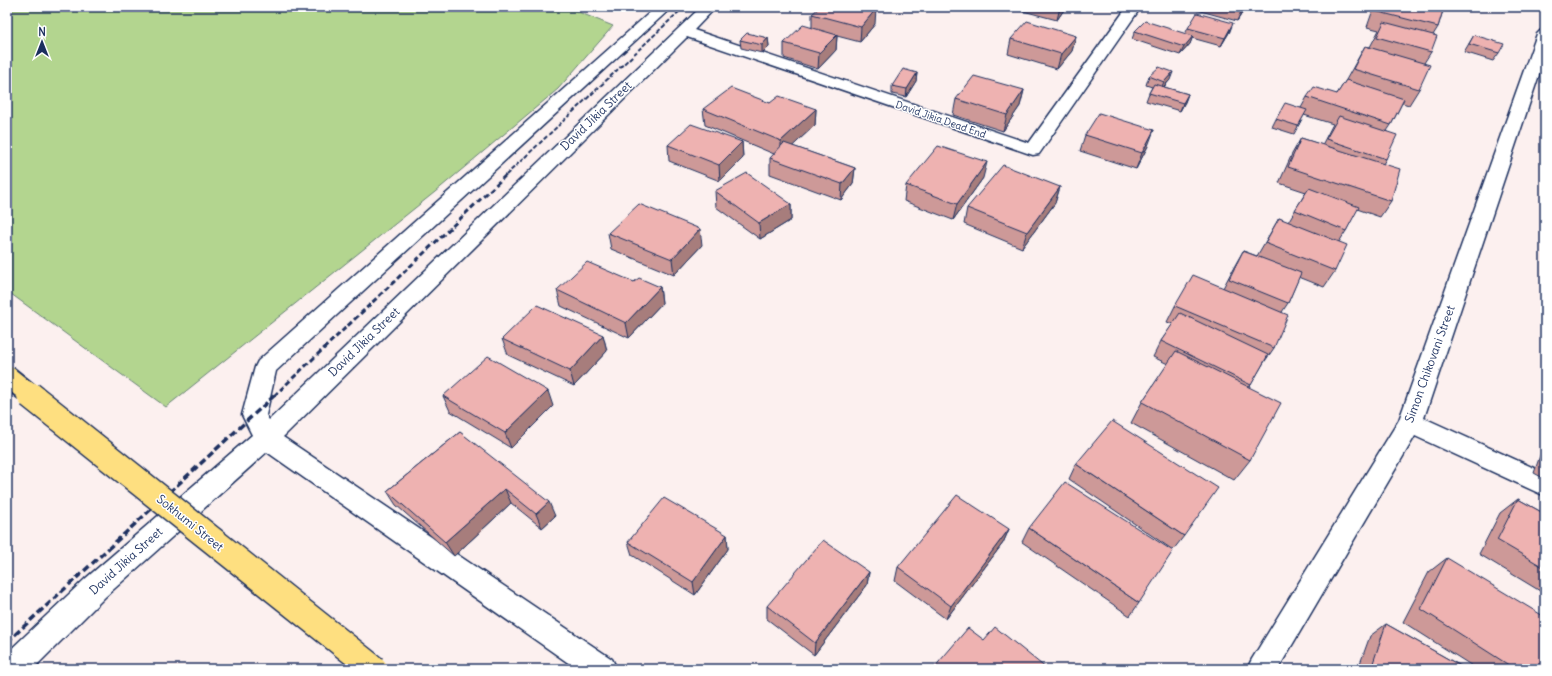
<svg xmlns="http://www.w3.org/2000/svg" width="1552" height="676" viewBox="0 0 1552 676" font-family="Delius,sans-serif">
	<rect width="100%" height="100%" fill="#fcf0ef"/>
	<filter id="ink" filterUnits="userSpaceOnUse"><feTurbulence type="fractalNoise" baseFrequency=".025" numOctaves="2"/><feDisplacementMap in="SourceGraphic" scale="8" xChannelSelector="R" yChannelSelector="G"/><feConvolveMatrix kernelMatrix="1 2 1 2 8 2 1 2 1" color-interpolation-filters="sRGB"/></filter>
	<g filter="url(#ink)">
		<path fill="#b3d58f" stroke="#678276" d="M 7,7 L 566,7 L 613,26 L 558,89 L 435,192 L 166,407 L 7,291 Z"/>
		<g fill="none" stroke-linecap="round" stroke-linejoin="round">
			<defs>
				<g id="minor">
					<path d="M 656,7 L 672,7 L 276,371 L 266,415 L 269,420 L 701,7 L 716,7 L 694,30 L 1029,143 L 1127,7 L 1141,7 L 1039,154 L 1033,155 L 687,37 L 283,437 L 612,659 L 617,669 L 577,669 L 267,452 L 105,597 L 33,669 L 7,669 L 7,653 L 85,579 L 252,435 L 242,415 L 255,367 L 258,361 Z"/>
					<path d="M 1545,29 L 1545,57 L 1424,418 L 1545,473 L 1545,496 L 1415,436 L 1278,669 L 1247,669 L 1252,659 L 1399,420 L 1537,34 L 1540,31 Z"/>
				</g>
			</defs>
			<use href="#minor" stroke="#1b2f5e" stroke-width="3"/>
			<use href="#minor" fill="#fff" fill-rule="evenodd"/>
			<path stroke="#1b2f5e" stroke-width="2" stroke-dasharray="4.5 2" stroke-linecap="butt" d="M 506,175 L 684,7"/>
			<path stroke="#1b2f5e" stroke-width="3" stroke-dasharray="5.5 3" stroke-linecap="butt" d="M 274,396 L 507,174"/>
			<path stroke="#1b2f5e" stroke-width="3.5" stroke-dasharray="7 3.5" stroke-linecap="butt" d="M 7,642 L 275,395"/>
			<defs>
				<path id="trunk-bridge-far1" d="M 7,376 L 32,396"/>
				<path id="trunk-bridge" d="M 30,395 L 374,669"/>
			</defs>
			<use href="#trunk-bridge-far1" stroke="#1b2f5e" stroke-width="24" stroke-linecap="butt"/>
			<use href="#trunk-bridge" stroke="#1b2f5e" stroke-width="29" stroke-linecap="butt"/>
			<use href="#trunk-bridge-far1" stroke="#fedf80" stroke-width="20"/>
			<use href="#trunk-bridge" stroke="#fedf80" stroke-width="26"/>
		</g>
		<g fill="#cd9998" stroke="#1b2f5e">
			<path d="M 1008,7 L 1066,7 L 1057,20 Z"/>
			<path d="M 1198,7 L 1246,7 L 1237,21 L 1197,10 Z"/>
			<path d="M 1374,7 L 1444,7 L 1438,27 L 1433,35 L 1431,52 L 1424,63 L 1419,89 L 1409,105 L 1402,103 L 1391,125 L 1387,131 L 1386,159 L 1383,164 L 1391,201 L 1380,217 L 1357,209 L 1346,231 L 1339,242 L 1335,271 L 1324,287 L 1299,277 L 1288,303 L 1282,312 L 1274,348 L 1263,364 L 1249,388 L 1250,460 L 1234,480 L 1131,423 L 1142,402 L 1168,364 L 1153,357 L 1161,341 L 1173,324 L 1167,322 L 1175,306 L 1223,288 L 1234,267 L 1243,251 L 1257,256 L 1279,218 L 1288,222 L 1306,192 L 1279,183 L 1292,154 L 1301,138 L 1322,145 L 1333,124 L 1304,115 L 1294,134 L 1272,127 L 1276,119 L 1301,108 L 1307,97 L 1337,94 L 1346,80 L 1365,46 L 1370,47 L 1379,30 L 1367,27 Z"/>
			<path d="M 812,14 L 875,24 L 860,42 L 837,36 L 836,50 L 818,69 L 784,58 L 784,43 L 812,27 Z"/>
			<path d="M 1188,28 L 1230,31 L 1221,46 L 1192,38 L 1190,44 L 1180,55 L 1132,39 L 1135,31 L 1185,34 Z"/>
			<path d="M 1474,35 L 1499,53 L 1493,61 L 1464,52 Z"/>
			<path d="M 1076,36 L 1072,51 L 1057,69 L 1008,54 L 1011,39 Z"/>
			<path d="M 768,38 L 769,46 L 762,53 L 741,48 L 740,40 Z"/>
			<path d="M 917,73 L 916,81 L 906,97 L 892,94 L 892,86 Z"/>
			<path d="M 1149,76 L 1170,80 L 1164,87 L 1188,94 L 1185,102 L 1180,111 L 1146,101 L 1149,93 L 1152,87 L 1146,85 Z"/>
			<path d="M 1024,90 L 1020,106 L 1003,131 L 953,115 L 956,99 Z"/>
			<path d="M 770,103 L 816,109 L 815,125 L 792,146 L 855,168 L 853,184 L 841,200 L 770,174 L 770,158 L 774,154 L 705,125 L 703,109 Z"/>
			<path d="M 1085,135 L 1148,146 L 1136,169 L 1080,151 Z"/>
			<path d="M 742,142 L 743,158 L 720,181 L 669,161 L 668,145 Z"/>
			<path d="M 983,178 L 953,220 L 904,201 L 906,185 Z"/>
			<path d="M 1060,187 L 1055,203 L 1022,248 L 964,224 L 967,208 Z"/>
			<path d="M 715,191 L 791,204 L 791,220 L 760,239 L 716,207 Z"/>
			<path d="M 608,233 L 702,245 L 674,275 L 611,249 Z"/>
			<path d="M 634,282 L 660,287 L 662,303 L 629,338 L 561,306 L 557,290 Z"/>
			<path d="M 603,335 L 607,351 L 574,386 L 508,355 L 502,339 Z"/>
			<path d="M 443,396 L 553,406 L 511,448 L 450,411 Z"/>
			<path d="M 460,432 L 555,516 L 542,528 L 511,503 L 454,556 L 396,505 L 387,491 Z"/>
			<path d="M 1545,441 L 1545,479 L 1534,473 Z"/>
			<path d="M 1076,464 L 1184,536 L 1173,550 L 1069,479 Z"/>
			<path d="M 1518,499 L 1545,514 L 1545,594 L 1479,554 L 1500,513 Z"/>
			<path d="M 1029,528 L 1139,603 L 1130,616 L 1022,542 Z"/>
			<path d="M 1009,529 L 1003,543 L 946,619 L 895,581 L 898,567 Z"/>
			<path d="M 727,535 L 728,549 L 695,595 L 632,555 L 628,542 Z"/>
			<path d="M 1447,558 L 1541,669 L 1477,669 L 1403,622 L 1429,572 Z"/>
			<path d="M 869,572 L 867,585 L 814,655 L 767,619 L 767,606 Z"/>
			<path d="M 1386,624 L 1466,669 L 1358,669 L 1370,636 Z"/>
		</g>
		<g fill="#a77d7c" stroke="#1b2f5e">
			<path d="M 1060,7 L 1066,7 L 1057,20 Z"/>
			<path d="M 1243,7 L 1246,7 L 1237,21 Z"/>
			<path d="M 876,9 L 875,24 L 860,42 L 861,27 Z"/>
			<path d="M 1233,23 L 1230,31 L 1221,46 L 1225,38 Z"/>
			<path d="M 837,35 L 836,50 L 818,69 L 819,53 Z"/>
			<path d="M 1076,36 L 1072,51 L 1057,69 L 1061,54 Z"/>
			<path d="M 1193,36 L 1190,44 L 1180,55 L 1184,47 Z"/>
			<path d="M 768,38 L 769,46 L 762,53 L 762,45 Z"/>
			<path d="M 1173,72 L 1170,80 L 1160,90 L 1164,82 Z"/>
			<path d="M 917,73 L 916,81 L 906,97 L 907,89 Z"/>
			<path d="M 1024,90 L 1020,106 L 1003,131 L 1007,115 Z"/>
			<path d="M 1188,94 L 1185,102 L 1180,111 L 1183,103 Z"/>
			<path d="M 816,109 L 815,125 L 781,157 L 781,141 Z"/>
			<path d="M 1154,130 L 1148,146 L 1136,169 L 1142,153 Z"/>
			<path d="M 742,142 L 743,158 L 720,181 L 719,165 Z"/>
			<path d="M 987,162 L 983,178 L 953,220 L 957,204 Z"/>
			<path d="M 855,168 L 853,184 L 841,200 L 842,184 Z"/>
			<path d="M 1060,187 L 1055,203 L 1022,248 L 1027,232 Z"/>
			<path d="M 791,204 L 791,220 L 760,239 L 759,223 Z"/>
			<path d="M 700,229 L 702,245 L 674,275 L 672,259 Z"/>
			<path d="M 660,287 L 662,303 L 629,338 L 626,323 Z"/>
			<path d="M 603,335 L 607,351 L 574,386 L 570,371 Z"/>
			<path d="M 548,391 L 553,406 L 511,448 L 505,433 Z"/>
			<path d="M 505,489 L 511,503 L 454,556 L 445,542 Z"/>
			<path d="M 549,502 L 555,516 L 542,528 L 536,514 Z"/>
			<path d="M 1009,529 L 1003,543 L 946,619 L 951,606 Z"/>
			<path d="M 727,535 L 728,549 L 695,595 L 693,582 Z"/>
			<path d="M 869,572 L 867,585 L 814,655 L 815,643 Z"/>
		</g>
		<g fill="#eeb2b1" stroke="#1b2f5e">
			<path d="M 820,7 L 868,7 L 876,9 L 861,27 L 812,14 Z"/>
			<path d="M 1377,7 L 1444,7 L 1438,27 L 1375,11 Z"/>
			<path d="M 1197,13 L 1233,23 L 1225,38 L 1188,28 Z"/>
			<path d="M 1027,21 L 1076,36 L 1061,54 L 1011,39 Z"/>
			<path d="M 1145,21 L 1193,36 L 1184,47 L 1135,31 Z"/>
			<path d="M 1384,22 L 1437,36 L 1431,52 L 1377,37 Z"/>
			<path d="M 803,25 L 837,35 L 819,53 L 784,43 Z"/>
			<path d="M 747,33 L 768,38 L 762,45 L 740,40 Z"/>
			<path d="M 1474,35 L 1504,44 L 1499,53 L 1469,44 Z"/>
			<path d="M 1365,46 L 1430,65 L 1419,89 L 1353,69 Z"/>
			<path d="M 1159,67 L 1173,72 L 1164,82 L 1149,76 Z"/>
			<path d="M 903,69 L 917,73 L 907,89 L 892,86 Z"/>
			<path d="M 974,76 L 1024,90 L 1007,115 L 956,99 Z"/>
			<path d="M 1346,80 L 1404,99 L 1391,125 L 1307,97 L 1314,87 L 1337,94 Z"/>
			<path d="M 1154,84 L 1188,94 L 1183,103 L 1149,93 Z"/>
			<path d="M 731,88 L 770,103 L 779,96 L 816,109 L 781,141 L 703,109 Z"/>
			<path d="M 1285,103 L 1307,110 L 1298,126 L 1276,119 Z"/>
			<path d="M 1099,113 L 1154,130 L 1142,153 L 1085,135 Z"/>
			<path d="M 1339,116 L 1397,135 L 1386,159 L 1326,139 Z"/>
			<path d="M 691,124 L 742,142 L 719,165 L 668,145 Z"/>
			<path d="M 1301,138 L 1400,169 L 1391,201 L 1288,167 Z"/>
			<path d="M 784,143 L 855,168 L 842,184 L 770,158 Z"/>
			<path d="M 938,146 L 987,162 L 957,204 L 906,185 Z"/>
			<path d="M 1003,165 L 1060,187 L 1027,232 L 967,208 Z"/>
			<path d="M 747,173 L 791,204 L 759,223 L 715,191 Z"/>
			<path d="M 1309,188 L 1359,207 L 1346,231 L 1295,210 Z"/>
			<path d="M 639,204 L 700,229 L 672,259 L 608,233 Z"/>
			<path d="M 1279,218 L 1347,245 L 1335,271 L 1265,243 Z"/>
			<path d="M 1243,251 L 1301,273 L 1288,303 L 1229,279 Z"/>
			<path d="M 587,262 L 634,282 L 639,278 L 660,287 L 626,323 L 557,290 Z"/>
			<path d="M 1193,275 L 1288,315 L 1274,348 L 1175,306 Z"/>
			<path d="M 537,305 L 603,335 L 570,371 L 502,339 Z"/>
			<path d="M 1180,313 L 1268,355 L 1251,385 L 1161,341 Z"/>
			<path d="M 1176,351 L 1281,403 L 1250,460 L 1142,402 Z"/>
			<path d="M 488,356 L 548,391 L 505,433 L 443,396 Z"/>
			<path d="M 1112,421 L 1218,488 L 1184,536 L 1076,464 Z"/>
			<path d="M 460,432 L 549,502 L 536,514 L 505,489 L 445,542 L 387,491 Z"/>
			<path d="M 1065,482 L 1173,551 L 1139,603 L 1029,528 Z"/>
			<path d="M 957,495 L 1009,529 L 951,606 L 898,567 Z"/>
			<path d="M 664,498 L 727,535 L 693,582 L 628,542 Z"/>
			<path d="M 1518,499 L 1545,514 L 1545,568 L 1497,540 Z"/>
			<path d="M 823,540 L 869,572 L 815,643 L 767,606 Z"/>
			<path d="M 1447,558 L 1545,617 L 1545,660 L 1541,669 L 1515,669 L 1421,609 Z"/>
			<path d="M 1386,624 L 1466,669 L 1371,669 Z"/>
			<path d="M 995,627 L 1047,669 L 933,669 L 968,628 L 984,640 Z"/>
		</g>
	</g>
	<g text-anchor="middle" stroke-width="3" stroke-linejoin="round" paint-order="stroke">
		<g font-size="10" fill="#1b2f5e" stroke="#fff">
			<text transform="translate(941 119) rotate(19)" y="4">David Jikia Dead End</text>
		</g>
		<g font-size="12" fill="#1b2f5e" stroke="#fff">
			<text transform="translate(596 116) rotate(-44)" y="4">David Jikia Street</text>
			<text transform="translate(364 342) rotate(-44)" y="4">David Jikia Street</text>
			<text transform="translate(1430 364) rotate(-70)" y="4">Simon Chikovani Street</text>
			<text transform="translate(190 523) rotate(39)" y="4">Sokhumi Street</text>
			<text transform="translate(126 561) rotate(-42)" y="4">David Jikia Street</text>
		</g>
	</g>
	<rect width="1552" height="676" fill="none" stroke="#fff" stroke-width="24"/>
	<rect x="12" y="12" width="1528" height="652" fill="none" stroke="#1b2f5e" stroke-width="1.5" filter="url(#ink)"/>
	<g transform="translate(42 42)" stroke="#ffffff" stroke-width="3" paint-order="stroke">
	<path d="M0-3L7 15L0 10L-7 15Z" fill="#1b2f5e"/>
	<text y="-6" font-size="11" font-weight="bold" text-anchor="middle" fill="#1b2f5e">N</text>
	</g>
</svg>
